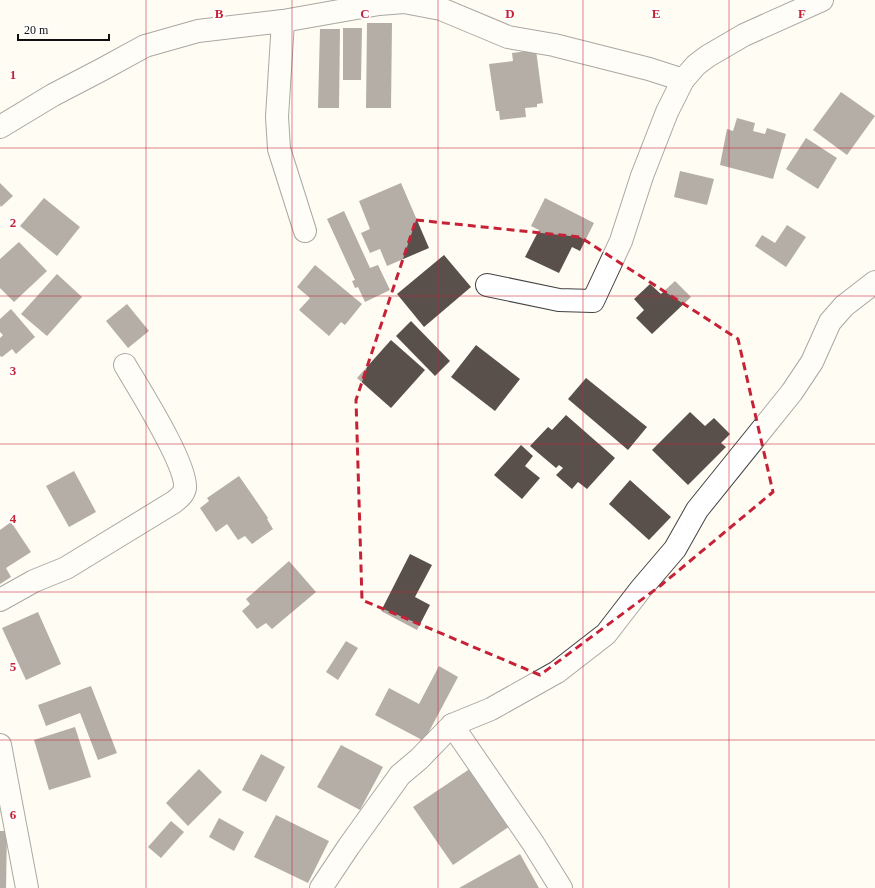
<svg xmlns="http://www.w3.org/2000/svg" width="875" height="888" viewBox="0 0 875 888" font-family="'Times New Roman',serif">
	<rect width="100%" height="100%" fill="#fffcf3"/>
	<g fill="#59504c">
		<path d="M 367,23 L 392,23 L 391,108 L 366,108 Z"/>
		<path d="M 343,28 L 362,28 L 361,80 L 343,80 Z"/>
		<path d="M 320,29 L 340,29 L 339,108 L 318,108 Z"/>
		<path d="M 536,50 L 543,103 L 537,104 L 537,107 L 525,108 L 526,117 L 500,120 L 499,111 L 496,111 L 489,64 L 513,61 L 512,53 Z"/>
		<path d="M 841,92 L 875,116 L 847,155 L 813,130 Z"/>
		<path d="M 737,118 L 755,123 L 753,131 L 765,134 L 767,128 L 786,134 L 773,179 L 720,165 L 727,129 L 733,131 Z"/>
		<path d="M 806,138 L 837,158 L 818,189 L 786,169 Z"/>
		<path d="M 680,171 L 714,179 L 707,205 L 674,197 Z"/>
		<path d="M 0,183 L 13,196 L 1,207 L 0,205 Z"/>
		<path d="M 401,183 L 429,248 L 387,266 L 380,249 L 370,253 L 361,233 L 370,229 L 359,201 Z"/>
		<path d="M 44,198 L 80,227 L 57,256 L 20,226 Z"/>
		<path d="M 545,198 L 594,223 L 580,251 L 572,247 L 559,273 L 525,257 L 539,230 L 531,226 Z"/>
		<path d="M 344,211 L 370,268 L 378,265 L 390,290 L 365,302 L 358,287 L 355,288 L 352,281 L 355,280 L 327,219 Z"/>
		<path d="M 787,225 L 806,237 L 786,267 L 755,246 L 762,235 L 775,243 Z"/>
		<path d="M 19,242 L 47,271 L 14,302 L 0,288 L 0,259 Z"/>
		<path d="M 444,255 L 471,287 L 424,327 L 397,294 Z"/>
		<path d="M 315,265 L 362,304 L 345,325 L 341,322 L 329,336 L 299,310 L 310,298 L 297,287 Z"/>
		<path d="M 57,274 L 82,297 L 47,336 L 21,314 Z"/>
		<path d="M 675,281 L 691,297 L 652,334 L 636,318 L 644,310 L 634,299 L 650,284 L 661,294 Z"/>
		<path d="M 127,304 L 149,331 L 128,348 L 106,321 Z"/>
		<path d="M 11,309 L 35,337 L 16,354 L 12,349 L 2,357 L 0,356 L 0,338 L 3,335 L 0,332 L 0,319 Z"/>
		<path d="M 411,321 L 450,361 L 435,376 L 396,336 Z"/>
		<path d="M 391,340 L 425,370 L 391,408 L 357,378 Z"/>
		<path d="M 476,345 L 520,379 L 495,411 L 451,377 Z"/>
		<path d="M 586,378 L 647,427 L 628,450 L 568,399 Z"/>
		<path d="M 690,412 L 705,426 L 714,418 L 730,434 L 721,443 L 726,447 L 688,485 L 652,450 Z"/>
		<path d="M 566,415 L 615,458 L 587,489 L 578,482 L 572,489 L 556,475 L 563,468 L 559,465 L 556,468 L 530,446 L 548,427 L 552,430 Z"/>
		<path d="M 521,445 L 533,456 L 525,466 L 540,478 L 522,499 L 494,475 Z"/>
		<path d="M 74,471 L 96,512 L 69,527 L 46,486 Z"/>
		<path d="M 239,476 L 268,518 L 267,519 L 273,529 L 252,544 L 245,536 L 238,540 L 227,524 L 216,532 L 200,508 L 209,501 L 207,498 Z"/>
		<path d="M 630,480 L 671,517 L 649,540 L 609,504 Z"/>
		<path d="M 11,522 L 31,552 L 6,568 L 11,577 L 0,584 L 0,530 Z"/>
		<path d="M 410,554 L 432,565 L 415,597 L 430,605 L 417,630 L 381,611 Z"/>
		<path d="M 289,561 L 316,592 L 272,629 L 266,623 L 257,629 L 242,611 L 250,604 L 246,599 Z"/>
		<path d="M 38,612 L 61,664 L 26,680 L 2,628 Z"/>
		<path d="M 346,641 L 358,648 L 338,680 L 326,672 Z"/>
		<path d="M 439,666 L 458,677 L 424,741 L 375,715 L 389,688 L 419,704 Z"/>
		<path d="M 91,686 L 117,753 L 98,760 L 80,713 L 46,726 L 38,705 Z"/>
		<path d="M 75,727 L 91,777 L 49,790 L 34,740 Z"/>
		<path d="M 341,745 L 383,767 L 360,810 L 317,787 Z"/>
		<path d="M 261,754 L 285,767 L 266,802 L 242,790 Z"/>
		<path d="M 474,766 L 513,824 L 453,865 L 413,807 Z"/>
		<path d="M 199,769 L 222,792 L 188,826 L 166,803 Z"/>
		<path d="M 276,815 L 329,841 L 308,883 L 254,857 Z"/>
		<path d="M 219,818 L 244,832 L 234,851 L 209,837 Z"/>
		<path d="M 171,821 L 184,832 L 161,858 L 148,847 Z"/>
		<path d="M 0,831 L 7,831 L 6,888 L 0,888 Z"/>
		<path d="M 520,854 L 539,888 L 459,888 Z"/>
	</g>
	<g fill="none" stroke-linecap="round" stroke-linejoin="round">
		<defs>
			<g id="minor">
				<path d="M 283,21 L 277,117 L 279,149 L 305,231"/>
				<path d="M 0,127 L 53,95 L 101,70 L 145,46 L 198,31 L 283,21 L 379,4 L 404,2 L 441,9 L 508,37 L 554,45 L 649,69 L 683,80"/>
				<path d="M 487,285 L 559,300 L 593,301 L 621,241 L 642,176 L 667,112 L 683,80 L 696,65 L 708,56 L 744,35 L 822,0"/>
				<path d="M 0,600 L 34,581 L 66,568 L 174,502 C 179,498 184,494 185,488 C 187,464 139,389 125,365"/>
				<path d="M 452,725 L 533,843 L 561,888"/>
				<path d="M 0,745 L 27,888"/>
				<path d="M 321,888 L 349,846 L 400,775 L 419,759 L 452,725 L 491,709 L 557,672 L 606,634 L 640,590 L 675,549 L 697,510 L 792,392 L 812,362 L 830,322 L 844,306 L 875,282"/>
			</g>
		</defs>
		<use href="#minor" stroke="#434343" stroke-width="24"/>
		<use href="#minor" stroke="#fff" stroke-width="22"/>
	</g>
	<path d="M0 0H875V888H0ZM 416,220 L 580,237 L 738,339 L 773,492 L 660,586 L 540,675 L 362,600 L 356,400 Z" fill="#fffcf3" fill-opacity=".55" fill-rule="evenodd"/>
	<path fill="none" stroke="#c62237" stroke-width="3" stroke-dasharray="8 5" stroke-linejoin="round" d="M 416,220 L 580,237 L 738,339 L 773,492 L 660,586 L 540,675 L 362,600 L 356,400 Z"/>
	<path fill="none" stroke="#c62237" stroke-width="1" stroke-opacity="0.55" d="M 146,0 L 146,888M 292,0 L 292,888M 438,0 L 438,888M 583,0 L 583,888M 729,0 L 729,888M 0,148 L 875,148M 0,296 L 875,296M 0,444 L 875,444M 0,592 L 875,592M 0,740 L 875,740"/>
	<g font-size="13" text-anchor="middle" font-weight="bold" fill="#c62237" stroke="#fff" stroke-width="4" stroke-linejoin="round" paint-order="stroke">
		<text x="219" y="18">B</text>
		<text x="365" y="18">C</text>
		<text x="510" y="18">D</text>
		<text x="656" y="18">E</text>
		<text x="802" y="18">F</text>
		<text x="13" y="79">1</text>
		<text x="13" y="227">2</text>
		<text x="13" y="375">3</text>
		<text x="13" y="523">4</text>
		<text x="13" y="671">5</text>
		<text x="13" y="819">6</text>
	</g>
	<path d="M18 34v6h91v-6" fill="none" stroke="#101010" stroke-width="2"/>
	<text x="24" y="34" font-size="12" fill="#101010" stroke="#ffffff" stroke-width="3" paint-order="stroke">20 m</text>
</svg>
